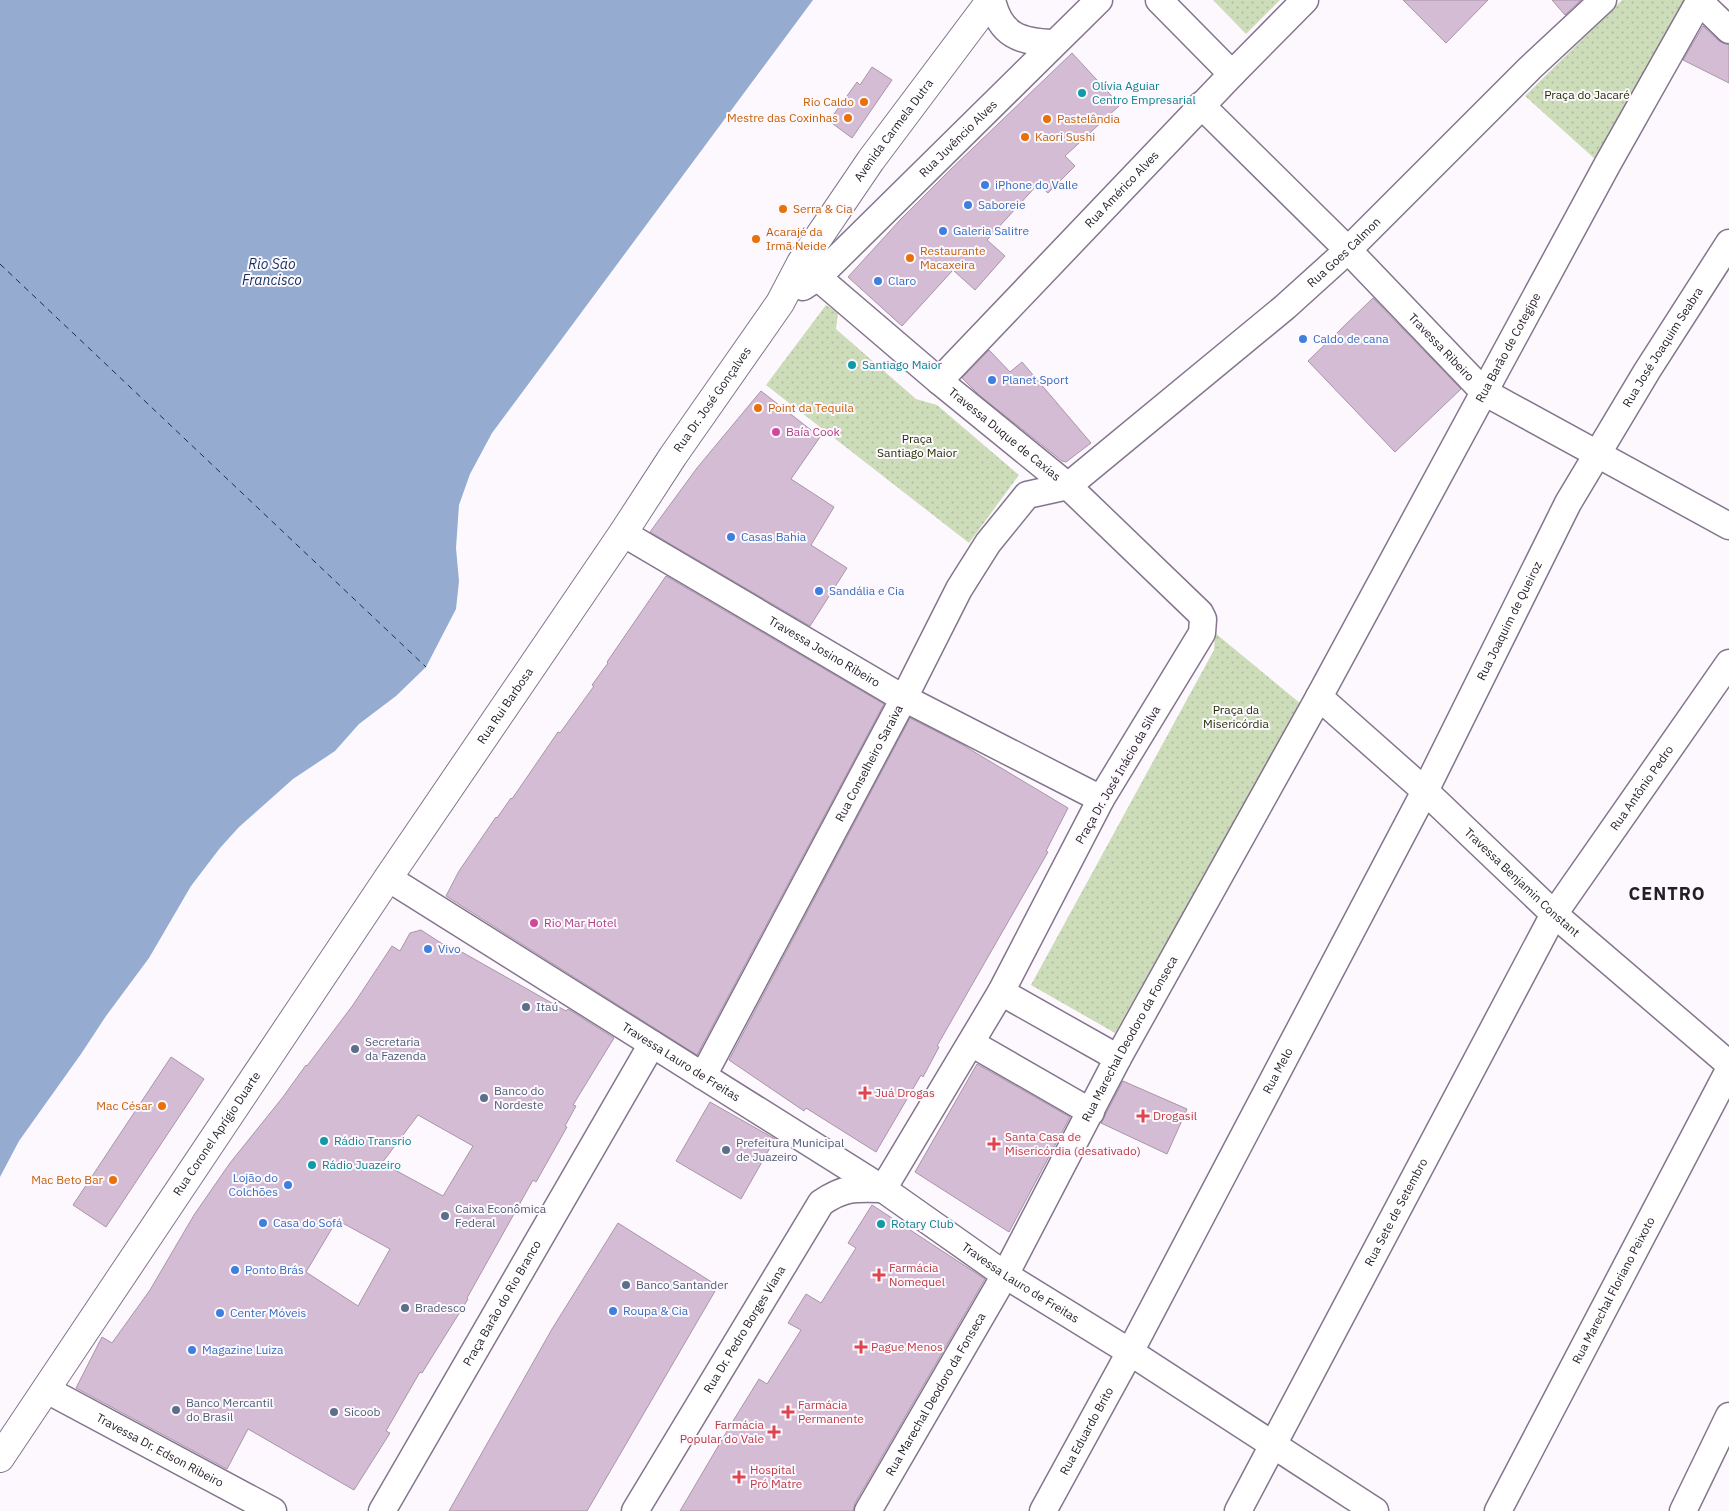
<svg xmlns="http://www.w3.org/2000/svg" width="1729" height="1511" viewBox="0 0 1729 1511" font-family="'IBM Plex Sans',sans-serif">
	<defs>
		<pattern id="park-dots" width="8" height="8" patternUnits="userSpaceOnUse" patternTransform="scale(1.25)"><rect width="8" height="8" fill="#cddcb9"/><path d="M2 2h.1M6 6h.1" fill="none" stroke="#b0bc9f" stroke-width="1.8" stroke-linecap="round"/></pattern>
	</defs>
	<rect width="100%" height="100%" fill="#fcf8fe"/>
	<g fill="url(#park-dots)">
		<path d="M 1213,0 L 1280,0 L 1246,34 Z"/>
		<path d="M 1622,0 L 1687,0 L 1596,160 L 1525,96 Z"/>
		<path d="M 826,305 L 838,313 L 836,329 L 916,399 L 937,405 L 1019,475 L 969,543 L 766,385 Z"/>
		<path d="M 1215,633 L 1301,704 L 1115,1033 L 1031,985 L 1214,650 Z"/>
	</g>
	<path fill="#95acd0" d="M 0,0 L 813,0 L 492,433 L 470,474 L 459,505 L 456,548 L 459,581 L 456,609 L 426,667 L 396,696 L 359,724 L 335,751 L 293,779 L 239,827 L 220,848 L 191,886 L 149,958 L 106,1016 L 81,1054 L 19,1141 L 0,1177 Z"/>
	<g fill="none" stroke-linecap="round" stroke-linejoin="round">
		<path stroke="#14315e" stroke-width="1" stroke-dasharray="6 5" stroke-linecap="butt" d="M 0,264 L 426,667"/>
	</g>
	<g fill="#d4bdd4" stroke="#aa94aa" fill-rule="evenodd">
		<path d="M 1403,0 L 1488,0 L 1446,43 Z"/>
		<path d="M 1552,0 L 1581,0 L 1565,15 Z"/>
		<path d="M 1703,26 L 1719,41 L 1729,45 L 1729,83 L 1683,60 Z"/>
		<path d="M 1072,53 L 1120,105 L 1065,156 L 1075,166 L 1048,193 L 1038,184 L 987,240 L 1005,256 L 975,290 L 953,270 L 902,326 L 848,277 L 900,220 L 949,171 Z"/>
		<path d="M 872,67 L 892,80 L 852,138 L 829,121 L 857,82 L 860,85 Z"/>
		<path d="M 1373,298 L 1461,389 L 1395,452 L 1308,361 Z"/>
		<path d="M 989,350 L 1010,372 L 1022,362 L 1091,443 L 1066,462 L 1062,461 L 979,395 L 962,378 Z"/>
		<path d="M 761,391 L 820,437 L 791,479 L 834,507 L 811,545 L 847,568 L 810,626 L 650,532 L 697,468 Z"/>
		<path d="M 666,576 L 884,704 L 697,1055 L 446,896 L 459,871 L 496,817 L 497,818 L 511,798 L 512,799 L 558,732 L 560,733 L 594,686 L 592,685 L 608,663 L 607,662 Z"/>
		<path d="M 910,718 L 961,744 L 1068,808 L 1046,851 L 1048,852 L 937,1046 L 939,1047 L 923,1077 L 921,1075 L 876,1152 L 806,1108 L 804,1111 L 729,1060 Z"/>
		<path d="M 421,930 L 458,954 L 460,951 L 566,1011 L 568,1009 L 614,1038 L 573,1105 L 576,1106 L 565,1126 L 567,1127 L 536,1182 L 533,1180 L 467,1298 L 468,1299 L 422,1373 L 420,1372 L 386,1431 L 390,1433 L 354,1490 L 248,1429 L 227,1469 L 76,1388 L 102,1337 L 112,1343 L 150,1290 L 194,1215 L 230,1163 L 283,1097 L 306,1065 L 307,1066 L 353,1005 L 392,946 L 400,951 L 410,933 ZM 418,1115 L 473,1146 L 443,1196 L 382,1163 ZM 337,1220 L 390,1249 L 358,1306 L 306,1272 Z"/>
		<path d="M 171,1057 L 204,1079 L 106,1227 L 73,1205 Z"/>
		<path d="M 977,1064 L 1070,1117 L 1009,1232 L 915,1172 Z"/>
		<path d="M 1123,1081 L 1187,1109 L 1167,1154 L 1101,1123 Z"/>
		<path d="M 710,1102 L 775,1139 L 741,1199 L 676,1161 Z"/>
		<path d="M 872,1205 L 985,1279 L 855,1503 L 853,1511 L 680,1511 L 733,1421 L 759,1379 L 767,1384 L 801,1330 L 788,1323 L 806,1294 L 821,1303 L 856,1248 L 848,1243 Z"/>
		<path d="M 618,1223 L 718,1286 L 587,1511 L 449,1511 L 552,1329 Z"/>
	</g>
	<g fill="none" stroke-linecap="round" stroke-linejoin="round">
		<defs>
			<g id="minor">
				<path d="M 992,0 C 1000,35 1020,42 1053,43"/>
				<path d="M 1159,0 L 1232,74"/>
				<path d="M 1698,0 L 1729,30"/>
				<path id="s1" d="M 1201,105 L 1348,250 L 1484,392 L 1729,526"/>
				<path id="s2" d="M 801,263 L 939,381 L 1068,486 L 1200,613 L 1203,619 L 1202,633 L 1101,799 L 1001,992 L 883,1189"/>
				<path id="s3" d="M 803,287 L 818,277 L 1099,0"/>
				<path id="s4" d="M 939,381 L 1232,74 L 1305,0"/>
				<path id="s5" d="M 633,539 L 896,694 L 1101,799"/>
				<path id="s6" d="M 1319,697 L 1425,791 L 1554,914 L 1729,1064"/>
				<path id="s7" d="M 388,878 L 883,1189 L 1005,1275 L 1130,1352 L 1375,1511"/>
				<path d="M 1001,992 L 1118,1058"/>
				<path d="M 971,1043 L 1091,1112"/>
				<path id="s8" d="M 703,1076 L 904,698 L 959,589 L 988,543 L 1027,495 L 1068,486 L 1285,307 L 1348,250 L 1530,68 L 1603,0"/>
				<path id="s9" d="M 47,1390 L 273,1511"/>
				<path id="s10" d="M 382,1511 L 652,1044"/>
				<path id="s11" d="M 635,1511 L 821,1203 C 844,1187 856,1188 883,1189"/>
				<path id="s12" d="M 868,1511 L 1005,1275 L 1118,1058 L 1319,697 L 1607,165 L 1700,0"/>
				<path id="s13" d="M 1043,1511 L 1130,1352 L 1425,791 L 1568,503 L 1647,371 L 1729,243"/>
				<path id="s14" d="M 1238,1511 L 1554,914 L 1729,663"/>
				<path id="s15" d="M 1498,1511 L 1729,1070"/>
				<path d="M 1683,1511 L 1729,1416"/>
			</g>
			<g id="major">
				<path id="s16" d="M 0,1458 L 388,878 L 623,533 L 673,456 L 780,303 L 801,263 L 871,160 L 991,0"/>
			</g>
		</defs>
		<use href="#minor" stroke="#84758d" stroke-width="29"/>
		<use href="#major" stroke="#84758d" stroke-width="30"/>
		<use href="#minor" stroke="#fff" stroke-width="26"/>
		<use href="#major" stroke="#fff" stroke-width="28"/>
	</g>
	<g fill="#0f9aa8" stroke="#fcf8fe" stroke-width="2">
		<circle cx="1082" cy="93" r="5"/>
		<circle cx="852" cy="365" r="5"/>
		<circle cx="324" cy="1141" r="5"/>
		<circle cx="312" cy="1165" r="5"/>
		<circle cx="881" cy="1224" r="5"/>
	</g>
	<g fill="#e8710a" stroke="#fcf8fe" stroke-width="2">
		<circle cx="864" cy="102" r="5"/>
		<circle cx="848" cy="118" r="5"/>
		<circle cx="1047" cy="119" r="5"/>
		<circle cx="1025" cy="137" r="5"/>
		<circle cx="783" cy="209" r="5"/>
		<circle cx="756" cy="239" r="5"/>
		<circle cx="910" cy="258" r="5"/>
		<circle cx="758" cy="408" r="5"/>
		<circle cx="162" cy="1106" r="5"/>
		<circle cx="113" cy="1180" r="5"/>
	</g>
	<g fill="#3f7fe0" stroke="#fcf8fe" stroke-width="2">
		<circle cx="985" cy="185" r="5"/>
		<circle cx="968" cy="205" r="5"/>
		<circle cx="943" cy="231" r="5"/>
		<circle cx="878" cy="281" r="5"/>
		<circle cx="1303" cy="339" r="5"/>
		<circle cx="992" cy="380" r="5"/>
		<circle cx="731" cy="537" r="5"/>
		<circle cx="819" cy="591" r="5"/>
		<circle cx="428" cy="949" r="5"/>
		<circle cx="288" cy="1185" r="5"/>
		<circle cx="263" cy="1223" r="5"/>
		<circle cx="235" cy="1270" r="5"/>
		<circle cx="613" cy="1311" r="5"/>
		<circle cx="220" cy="1313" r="5"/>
		<circle cx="192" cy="1350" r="5"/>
	</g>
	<g fill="#d1479c" stroke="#fcf8fe" stroke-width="2">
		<circle cx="776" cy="432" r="5"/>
		<circle cx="534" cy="923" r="5"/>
	</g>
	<g fill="#5c6f8a" stroke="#fcf8fe" stroke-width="2">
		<circle cx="526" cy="1007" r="5"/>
		<circle cx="355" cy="1049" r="5"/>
		<circle cx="484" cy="1098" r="5"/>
		<circle cx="726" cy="1150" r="5"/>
		<circle cx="445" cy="1216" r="5"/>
		<circle cx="626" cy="1285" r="5"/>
		<circle cx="405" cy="1308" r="5"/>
		<circle cx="176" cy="1410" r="5"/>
		<circle cx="334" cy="1412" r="5"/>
	</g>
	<g fill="#e0444e" stroke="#fcf8fe" stroke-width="2">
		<path d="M862.5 1085.5h5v5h5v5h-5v5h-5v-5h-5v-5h5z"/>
		<path d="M1140.5 1108.5h5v5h5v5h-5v5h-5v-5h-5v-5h5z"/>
		<path d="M991.5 1136.5h5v5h5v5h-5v5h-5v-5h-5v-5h5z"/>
		<path d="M876.5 1267.5h5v5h5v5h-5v5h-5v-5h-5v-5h5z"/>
		<path d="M858.5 1339.5h5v5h5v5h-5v5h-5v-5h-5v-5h5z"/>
		<path d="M785.5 1404.5h5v5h5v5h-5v5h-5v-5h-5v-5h5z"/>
		<path d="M771.5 1424.5h5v5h5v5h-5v5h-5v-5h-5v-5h5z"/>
		<path d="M736.5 1469.5h5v5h5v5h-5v5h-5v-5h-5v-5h5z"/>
	</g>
	<g text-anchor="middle" stroke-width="4" stroke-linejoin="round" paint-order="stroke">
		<g font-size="12" fill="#0d838f" stroke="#fcf8fe" text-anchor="start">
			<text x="1092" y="90">Olívia Aguiar<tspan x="1092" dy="14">Centro Empresarial</tspan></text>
			<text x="862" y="369">Santiago Maior</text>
			<text x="334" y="1145">Rádio Transrio</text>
			<text x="322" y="1169">Rádio Juazeiro</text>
			<text x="891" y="1228">Rotary Club</text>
		</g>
		<g font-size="12" fill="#223002" stroke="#fcf8fe">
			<text x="1587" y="99">Praça do Jacaré</text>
			<text x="917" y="443">Praça<tspan x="917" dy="14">Santiago Maior</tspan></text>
			<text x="1236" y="714">Praça da<tspan x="1236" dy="14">Misericórdia</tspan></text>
		</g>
		<g font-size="12" fill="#c56008" stroke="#fcf8fe" text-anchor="start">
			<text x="854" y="106" text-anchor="end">Rio Caldo</text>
			<text x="838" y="122" text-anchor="end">Mestre das Coxinhas</text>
			<text x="1057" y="123">Pastelândia</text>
			<text x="1035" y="141">Kaori Sushi</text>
			<text x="793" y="213">Serra &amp; Cia</text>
			<text x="766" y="236">Acarajé da<tspan x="766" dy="14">Irmã Neide</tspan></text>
			<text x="920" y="255">Restaurante<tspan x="920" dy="14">Macaxeira</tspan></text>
			<text x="768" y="412">Point da Tequila</text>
			<text x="152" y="1110" text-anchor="end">Mac César</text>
			<text x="103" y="1184" text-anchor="end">Mac Beto Bar</text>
		</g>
		<g font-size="12" fill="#241e27" stroke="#fcf8fe">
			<text dy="4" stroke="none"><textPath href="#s16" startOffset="1601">Avenida Carmela Dutra</textPath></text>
			<text dy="4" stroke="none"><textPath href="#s3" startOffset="215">Rua Juvêncio Alves</textPath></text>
			<text dy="4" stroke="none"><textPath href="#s4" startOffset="265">Rua Américo Alves</textPath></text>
			<text dy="4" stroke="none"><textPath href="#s8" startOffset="1070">Rua Goes Calmon</textPath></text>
			<text dy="4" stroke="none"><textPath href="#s1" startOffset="341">Travessa Ribeiro</textPath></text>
			<text dy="4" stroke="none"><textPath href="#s12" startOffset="1328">Rua Barão de Cotegipe</textPath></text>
			<text dy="4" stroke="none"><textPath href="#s13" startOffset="1319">Rua José Joaquim Seabra</textPath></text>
			<text dy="4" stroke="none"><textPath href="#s16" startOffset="1276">Rua Dr. José Gonçalves</textPath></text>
			<text dy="4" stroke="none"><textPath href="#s2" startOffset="266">Travessa Duque de Caxias</textPath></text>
			<text dy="4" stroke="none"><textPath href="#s13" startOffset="1005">Rua Joaquim de Queiroz</textPath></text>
			<text dy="4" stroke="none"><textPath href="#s5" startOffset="222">Travessa Josino Ribeiro</textPath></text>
			<text dy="4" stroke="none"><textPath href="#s16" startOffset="906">Rua Rui Barbosa</textPath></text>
			<text dy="4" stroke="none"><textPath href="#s8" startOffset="354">Rua Conselheiro Saraiva</textPath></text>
			<text transform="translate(1118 775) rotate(-60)" y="4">Praça Dr. José Inácio da Silva</text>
			<text dy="4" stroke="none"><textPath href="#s14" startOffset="829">Rua Antônio Pedro</textPath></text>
			<text dy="4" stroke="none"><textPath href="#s6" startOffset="275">Travessa Benjamin Constant</textPath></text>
			<text dy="4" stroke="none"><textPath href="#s12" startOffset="540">Rua Marechal Deodoro da Fonseca</textPath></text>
			<text dy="4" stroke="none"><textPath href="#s7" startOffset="346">Travessa Lauro de Freitas</textPath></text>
			<text dy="4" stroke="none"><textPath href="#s13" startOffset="499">Rua Melo</textPath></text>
			<text dy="4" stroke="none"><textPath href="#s16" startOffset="390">Rua Coronel Aprígio Duarte</textPath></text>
			<text dy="4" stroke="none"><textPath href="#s14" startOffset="338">Rua Sete de Setembro</textPath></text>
			<text dy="4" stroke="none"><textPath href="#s7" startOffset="751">Travessa Lauro de Freitas</textPath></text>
			<text dy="4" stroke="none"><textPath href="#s15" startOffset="249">Rua Marechal Floriano Peixoto</textPath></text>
			<text dy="4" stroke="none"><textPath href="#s10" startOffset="240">Praça Barão do Rio Branco</textPath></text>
			<text dy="4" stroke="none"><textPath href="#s11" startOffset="212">Rua Dr. Pedro Borges Viana</textPath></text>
			<text dy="4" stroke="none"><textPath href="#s12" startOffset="135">Rua Marechal Deodoro da Fonseca</textPath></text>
			<text dy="4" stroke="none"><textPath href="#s13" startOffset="91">Rua Eduardo Brito</textPath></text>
			<text dy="4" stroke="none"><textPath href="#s9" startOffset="128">Travessa Dr. Edson Ribeiro</textPath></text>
		</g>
		<g font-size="12" fill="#366cbe" stroke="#fcf8fe" text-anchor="start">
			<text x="995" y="189">iPhone do Valle</text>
			<text x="978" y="209">Saboreie</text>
			<text x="953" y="235">Galeria Salitre</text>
			<text x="888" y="285">Claro</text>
			<text x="1313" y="343">Caldo de cana</text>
			<text x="1002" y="384">Planet Sport</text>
			<text x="741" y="541">Casas Bahia</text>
			<text x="829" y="595">Sandália e Cia</text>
			<text x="438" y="953">Vivo</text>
			<text x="278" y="1182" text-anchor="end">Lojão do<tspan x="278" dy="14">Colchões</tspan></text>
			<text x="273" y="1227">Casa do Sofá</text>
			<text x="245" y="1274">Ponto Brás</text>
			<text x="623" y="1315">Roupa &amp; Cia</text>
			<text x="230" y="1317">Center Móveis</text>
			<text x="202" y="1354">Magazine Luiza</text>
		</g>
		<g font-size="12" fill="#b23c85" stroke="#fcf8fe" text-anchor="start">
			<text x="786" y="436">Baía Cook</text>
			<text x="544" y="927">Rio Mar Hotel</text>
		</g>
		<g font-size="12" fill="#4e5e75" stroke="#fcf8fe" text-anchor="start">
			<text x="536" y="1011">Itaú</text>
			<text x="365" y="1046">Secretaria<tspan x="365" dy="14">da Fazenda</tspan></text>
			<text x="494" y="1095">Banco do<tspan x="494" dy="14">Nordeste</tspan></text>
			<text x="736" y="1147">Prefeitura Municipal<tspan x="736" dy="14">de Juazeiro</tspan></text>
			<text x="455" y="1213">Caixa Econômica<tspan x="455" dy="14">Federal</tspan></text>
			<text x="636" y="1289">Banco Santander</text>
			<text x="415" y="1312">Bradesco</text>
			<text x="186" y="1407">Banco Mercantil<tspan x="186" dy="14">do Brasil</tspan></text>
			<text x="344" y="1416">Sicoob</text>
		</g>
		<g font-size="12" fill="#be3a42" stroke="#fcf8fe" text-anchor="start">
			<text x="875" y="1097">Juá Drogas</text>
			<text x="1153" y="1120">Drogasil</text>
			<text x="1005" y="1141">Santa Casa de<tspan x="1005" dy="14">Misericórdia (desativado)</tspan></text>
			<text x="889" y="1272">Farmácia<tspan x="889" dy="14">Nomequel</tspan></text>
			<text x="871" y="1351">Pague Menos</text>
			<text x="798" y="1409">Farmácia<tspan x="798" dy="14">Permanente</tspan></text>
			<text x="764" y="1429" text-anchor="end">Farmácia<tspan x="764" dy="14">Popular do Vale</tspan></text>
			<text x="750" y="1474">Hospital<tspan x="750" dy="14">Pró Matre</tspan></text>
		</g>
		<g font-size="14" font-style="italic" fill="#14315e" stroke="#fcf8fe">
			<text x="272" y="269">Rio São<tspan x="272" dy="16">Francisco</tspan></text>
		</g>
		<g font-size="18" font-weight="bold" letter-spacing="1" fill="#241e27" stroke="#fcf8fe">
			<text x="1667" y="900">CENTRO</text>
		</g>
	</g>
</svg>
